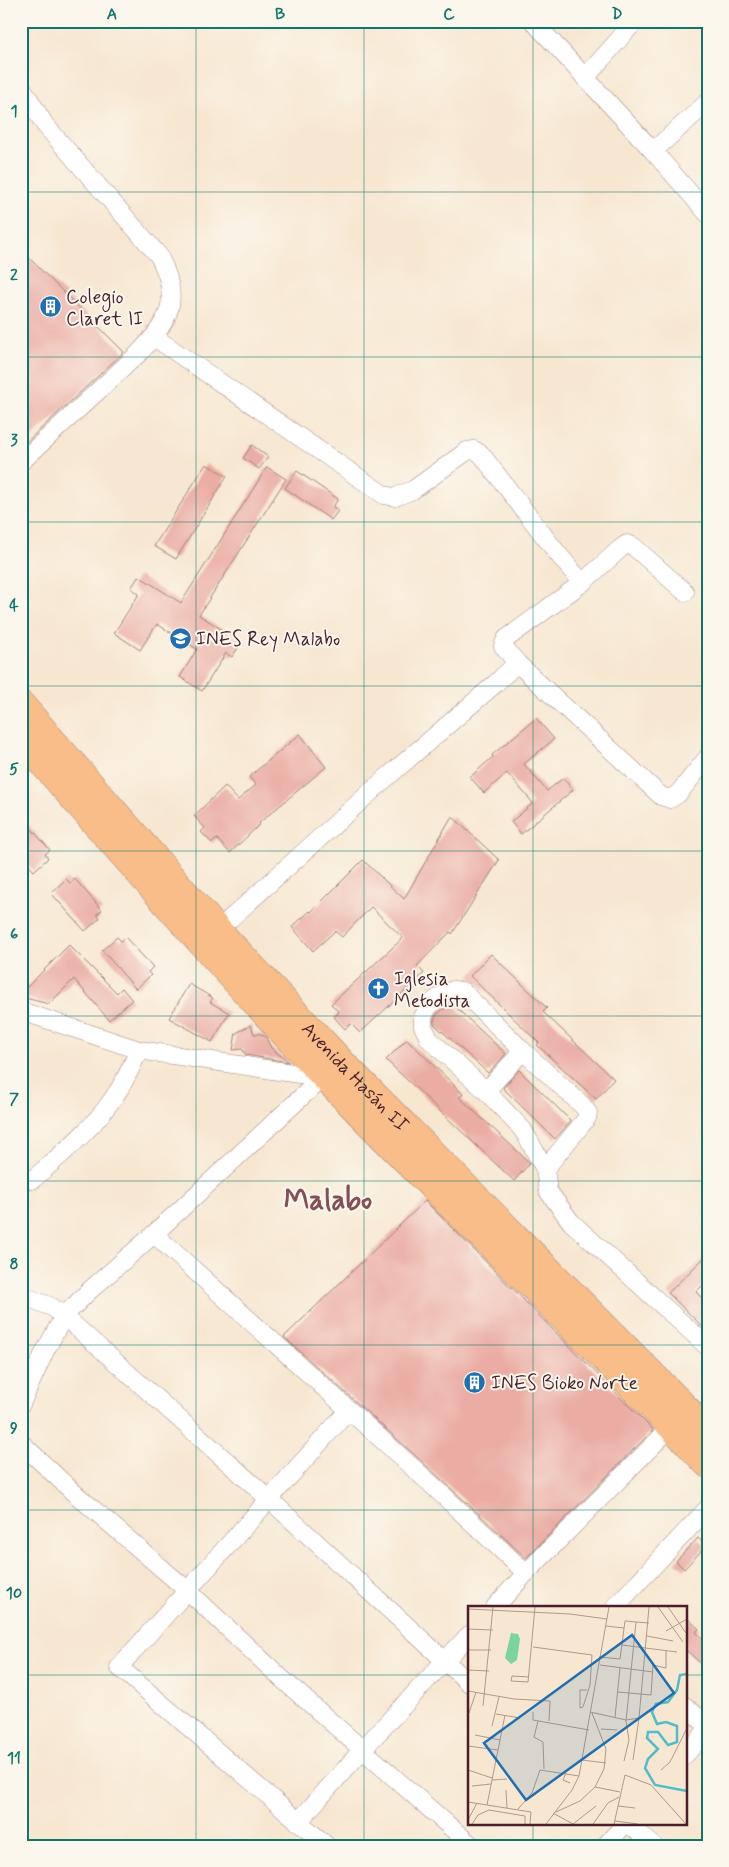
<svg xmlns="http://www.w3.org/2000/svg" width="729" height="1867" viewBox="0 0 729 1867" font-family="Mynerve,sans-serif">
	<rect width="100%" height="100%" fill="#fbf7ec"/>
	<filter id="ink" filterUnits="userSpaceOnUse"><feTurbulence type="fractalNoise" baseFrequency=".02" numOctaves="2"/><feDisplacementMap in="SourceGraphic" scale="10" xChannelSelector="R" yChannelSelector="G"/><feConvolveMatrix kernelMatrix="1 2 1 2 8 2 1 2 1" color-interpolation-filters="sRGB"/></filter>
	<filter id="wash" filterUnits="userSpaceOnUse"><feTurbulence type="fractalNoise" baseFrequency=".0096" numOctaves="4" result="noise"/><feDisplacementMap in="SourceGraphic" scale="20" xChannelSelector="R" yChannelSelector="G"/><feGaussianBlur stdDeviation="1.12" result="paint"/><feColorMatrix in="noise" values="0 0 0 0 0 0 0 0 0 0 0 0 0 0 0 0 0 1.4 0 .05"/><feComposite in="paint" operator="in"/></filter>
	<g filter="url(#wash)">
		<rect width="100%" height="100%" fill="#f7e7d1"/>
		<g id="blocks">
			<g fill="#eaaca3">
				<path d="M 21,250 L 124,352 L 21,447 Z"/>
				<path d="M 252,445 L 268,457 L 259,469 L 243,458 Z"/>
				<path d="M 206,464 L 227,476 L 176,559 L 154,546 Z"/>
				<path d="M 267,467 L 286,479 L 199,615 L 242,642 L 232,657 L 226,653 L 202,691 L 180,677 L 197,649 L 157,624 L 140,650 L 114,633 L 139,594 L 131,588 L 139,576 L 181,603 Z"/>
				<path d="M 297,471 L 338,499 L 333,507 L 338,511 L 331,520 L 285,488 Z"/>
				<path d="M 536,718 L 554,739 L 524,764 L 547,791 L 563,778 L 573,790 L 521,834 L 511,822 L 533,803 L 507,773 L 484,793 L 470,777 L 493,757 L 492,755 Z"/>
				<path d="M 300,734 L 326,767 L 259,823 L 260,824 L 230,853 L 217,839 L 212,843 L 201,832 L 205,828 L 194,816 L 225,786 L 238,800 L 256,785 L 249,777 Z"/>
				<path d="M 452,816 L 499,860 L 452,934 L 450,932 L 417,966 L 424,973 L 360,1033 L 351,1024 L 345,1029 L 334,1017 L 339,1012 L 331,1004 L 403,938 L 371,907 L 342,937 L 335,931 L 313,951 L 292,927 L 310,911 L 311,912 L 363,860 L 404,899 Z"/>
				<path d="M 21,817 L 50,850 L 45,854 L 48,858 L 34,871 L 21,857 Z"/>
				<path d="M 66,879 L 70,883 L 75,879 L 102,910 L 97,914 L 100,918 L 85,931 L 51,893 Z"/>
				<path d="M 117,937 L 121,941 L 125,937 L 153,967 L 148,972 L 151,975 L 136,989 L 102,950 Z"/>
				<path d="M 69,945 L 117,993 L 122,988 L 132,1000 L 109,1020 L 74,979 L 49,1004 L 21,997 L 21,993 Z"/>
				<path d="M 491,954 L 547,1008 L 543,1012 L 614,1079 L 596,1099 L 537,1045 L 539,1043 L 470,976 Z"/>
				<path d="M 189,984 L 213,998 L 210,1002 L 229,1013 L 212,1042 L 169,1018 Z"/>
				<path d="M 451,1003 L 506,1054 L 488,1073 L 434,1024 L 434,1020 L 437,1014 Z"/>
				<path d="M 251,1025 L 254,1034 L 261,1034 L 266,1037 L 271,1048 L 289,1062 L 246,1055 L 242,1049 L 233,1050 L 236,1033 Z"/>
				<path d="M 407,1039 L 463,1094 L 459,1097 L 530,1163 L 514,1181 L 386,1060 Z"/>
				<path d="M 519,1070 L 571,1121 L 555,1139 L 503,1088 Z"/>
				<path d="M 425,1201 L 653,1430 L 526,1558 L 439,1477 L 284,1337 Z"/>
				<path d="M 708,1254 L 708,1280 L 696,1292 L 708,1304 L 708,1332 L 668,1293 Z"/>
				<path d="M 698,1538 L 706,1546 L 684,1569 L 676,1561 Z"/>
				<path d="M 685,1616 L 699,1629 L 696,1632 L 708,1644 L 708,1670 L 685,1649 Z"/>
			</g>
		</g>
	</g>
	<g filter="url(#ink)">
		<use href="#blocks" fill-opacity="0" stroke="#a0837e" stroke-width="1"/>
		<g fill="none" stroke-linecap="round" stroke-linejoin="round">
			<defs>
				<g id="minor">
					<path d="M 533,21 L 653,151 L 708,214"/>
					<path d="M 585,78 L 635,21"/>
					<path d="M 21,86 L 45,125 L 159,256 C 182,301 170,320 138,354 L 21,462"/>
					<path d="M 653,151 L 708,102"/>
					<path d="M 154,337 L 384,495 L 395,497 L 413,490 L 467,451 L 474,450 L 481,454 L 554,549 L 582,583"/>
					<path d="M 685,592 L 633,546 L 627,544 L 621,548 L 582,583 L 506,639 L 503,646 L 517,663 L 661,796 L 670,799 L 678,794 L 708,757"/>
					<path d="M 210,937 L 385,779 L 495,684 L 517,663"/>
					<path d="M 21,1011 L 139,1050 L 326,1078"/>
					<path d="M 486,1091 L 523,1051"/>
					<path d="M 545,1169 L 587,1118 L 588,1113 L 583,1106 L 523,1051 L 462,991 L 453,990 L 439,997 L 428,1007 L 423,1017 L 423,1026 L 429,1039 L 486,1091 L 523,1130 L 545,1169 L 548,1191 L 571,1222 L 708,1347"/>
					<path d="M 32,1180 C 62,1154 95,1127 116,1094 C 126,1080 132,1065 139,1050"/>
					<path d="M 154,1234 L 432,1485 L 526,1573"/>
					<path d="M 21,1295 L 52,1307 L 64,1316 L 269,1499 L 469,1683"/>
					<path d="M 21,1404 L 45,1351 L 64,1316 L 89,1291 L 154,1234 L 309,1090 L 334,1072"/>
					<path d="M 21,1443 L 72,1491 L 187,1590 L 281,1678 L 472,1846"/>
					<path d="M 495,1607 L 526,1573 L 672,1426"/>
					<path d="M 615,1607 L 708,1508"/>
					<path d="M 685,1706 L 708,1726"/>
					<path d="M 685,1755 L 708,1729"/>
					<path d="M 298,1822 L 363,1749 L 469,1635"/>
					<path d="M 628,1823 L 654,1846"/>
					<path d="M 327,1846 L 119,1667 L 348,1411"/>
					<path d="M 605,1846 L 626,1823"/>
				</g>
				<g id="primary">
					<path id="s1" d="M 21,705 L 217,930 L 343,1064 L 708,1431"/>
					<path d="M 21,738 C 121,852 221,967 326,1078 C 451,1209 583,1333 708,1464"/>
				</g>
			</defs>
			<use href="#minor" stroke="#a0837e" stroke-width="19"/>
			<use href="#primary" stroke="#a0837e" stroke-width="29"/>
			<use href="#minor" stroke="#fff" stroke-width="18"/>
			<use href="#primary" stroke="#f8bd88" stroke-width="28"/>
		</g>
	</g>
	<path fill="none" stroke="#0f766e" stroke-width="1" stroke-opacity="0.55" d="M 196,21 L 196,1846M 364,21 L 364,1846M 533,21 L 533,1607M 21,192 L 708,192M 21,357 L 708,357M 21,522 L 708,522M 21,686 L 708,686M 21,851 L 708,851M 21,1016 L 708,1016M 21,1181 L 708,1181M 21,1345 L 708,1345M 21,1510 L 708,1510M 21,1675 L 469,1675M 685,1675 L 708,1675M 533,1823 L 533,1846"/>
	<defs>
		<symbol id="building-disc" viewBox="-11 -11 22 22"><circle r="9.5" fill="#1f6fb2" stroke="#fbf7ec"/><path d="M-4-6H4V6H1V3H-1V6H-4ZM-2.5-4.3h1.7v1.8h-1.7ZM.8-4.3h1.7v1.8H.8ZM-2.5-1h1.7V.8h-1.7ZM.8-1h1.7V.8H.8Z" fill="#fff"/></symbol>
		<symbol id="university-disc" viewBox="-11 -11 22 22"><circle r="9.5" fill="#1f6fb2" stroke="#fbf7ec"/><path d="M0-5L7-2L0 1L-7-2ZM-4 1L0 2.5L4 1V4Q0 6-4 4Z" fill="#fff"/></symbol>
		<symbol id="church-disc" viewBox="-11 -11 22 22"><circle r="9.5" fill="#1f6fb2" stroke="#fbf7ec"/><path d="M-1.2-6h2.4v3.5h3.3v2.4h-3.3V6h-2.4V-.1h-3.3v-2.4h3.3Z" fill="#fff"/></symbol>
	</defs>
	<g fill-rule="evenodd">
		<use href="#building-disc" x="38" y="294" width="25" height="25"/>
		<use href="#university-disc" x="168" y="626" width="25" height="25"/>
		<use href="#church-disc" x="366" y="976" width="25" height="25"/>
		<use href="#building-disc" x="462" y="1370" width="25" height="25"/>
	</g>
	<g text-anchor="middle" stroke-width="4" stroke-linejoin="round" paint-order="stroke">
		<g font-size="19" fill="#4a1f2b" stroke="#fbf7ec" text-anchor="start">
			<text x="66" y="303">Colegio<tspan x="66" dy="22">Claret II</tspan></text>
			<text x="196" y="645">INES Rey Malabo</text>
			<text x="394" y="985">Iglesia<tspan x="394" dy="22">Metodista</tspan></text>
			<text x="491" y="1389">INES Bioko Norte</text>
		</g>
		<g font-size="19" fill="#4a1f2b" stroke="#fbf7ec">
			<text dy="7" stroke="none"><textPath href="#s1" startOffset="500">Avenida Hasán II</textPath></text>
		</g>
		<g font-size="29" font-weight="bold" fill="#825055" stroke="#fbf7ec">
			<text x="328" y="1209">Malabo</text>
		</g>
	</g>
	<g transform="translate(468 1606)">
		<rect width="219" height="219" fill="#f7e7d1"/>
		<path d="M 43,27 L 50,28 L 52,33 L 49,54 L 43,58 L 37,52 Z" fill="#7bd499"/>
		<path fill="none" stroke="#50bdc9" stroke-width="2.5" d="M 219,68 L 212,69 L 209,84 L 200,96 L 188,98 L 184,106 L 189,118 L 198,116 L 209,120 L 209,136 L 200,139 L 190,126 L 180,126 L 179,132 L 190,143 L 180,153 L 177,162 L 187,179 L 219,185"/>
		<path fill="none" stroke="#b2978f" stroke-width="1" d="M 190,1 L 215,36M 200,1 L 218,27M 0,3 L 102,8 L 139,13M 138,20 L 156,22M 0,23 L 25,24M 198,25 L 219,13M 179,30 L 205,35M 154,39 L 209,46M 65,41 L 124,49 L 122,79 L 115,101 L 112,102 L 112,84 L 119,84M 0,44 L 23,44M 131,51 L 152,53 L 157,15 L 168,16M 132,59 L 185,66M 0,64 L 21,65M 61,71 L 44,70 L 43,75 L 60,76 L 67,1M 0,85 L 46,93 L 82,95 L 81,115M 150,86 L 183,89 L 185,59 L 198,62 L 198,44M 15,100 L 25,1M 65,106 L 65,114 L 121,124M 122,106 L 158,114 L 171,112 L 181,1M 1,107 L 8,86M 124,107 L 138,143 L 136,163 L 127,181M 28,108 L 52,112M 147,111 L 152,62M 70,115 L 66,131 L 75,136 L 76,163M 24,120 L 31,91M 133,123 L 149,124M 7,129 L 32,134M 0,140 L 30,144M 114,154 L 138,157M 165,154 L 171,112M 156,155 L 161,134 L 158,115 L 168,16 L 181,17M 0,164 L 24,172M 193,164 L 202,156 L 219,122M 98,167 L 95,174 L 102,177M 24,174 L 39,173M 4,180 L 23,178M 38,184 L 39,202M 0,196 L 63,206 L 62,218M 19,199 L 37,109M 150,200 L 167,202M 50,203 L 64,187 L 72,164 L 111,170M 88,206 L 112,195 L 127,181 L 152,186M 85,207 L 105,218 L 128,200M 0,214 L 9,197M 147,215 L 170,218M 4,218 L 10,209 L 21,204 L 57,210 L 57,218M 78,218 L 104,184 L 111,170 L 141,1M 125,218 L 140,197 L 151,191M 146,218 L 157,169 L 183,179 L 218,218"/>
		<path fill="#1f6fb2" fill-opacity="0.15" stroke="#1f6fb2" stroke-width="2.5" d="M 164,29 L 206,87 L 58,194 L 16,137 Z"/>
		<rect width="219" height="219" fill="none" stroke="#4a1f2b" stroke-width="2.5"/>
	</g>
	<rect width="729" height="1867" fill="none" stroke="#fbf7ec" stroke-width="55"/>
	<rect x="28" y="28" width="674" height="1812" fill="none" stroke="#0f766e" stroke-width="2"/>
	<g font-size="16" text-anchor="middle" font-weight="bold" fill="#0f766e">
		<text x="112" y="19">A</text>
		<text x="280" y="19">B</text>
		<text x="449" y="19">C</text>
		<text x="617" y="19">D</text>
		<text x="14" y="116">1</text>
		<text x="14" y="280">2</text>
		<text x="14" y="445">3</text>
		<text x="14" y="610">4</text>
		<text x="14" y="774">5</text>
		<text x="14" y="939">6</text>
		<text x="14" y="1104">7</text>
		<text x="14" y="1269">8</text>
		<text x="14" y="1433">9</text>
		<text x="14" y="1598">10</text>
		<text x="14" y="1763">11</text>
	</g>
</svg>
